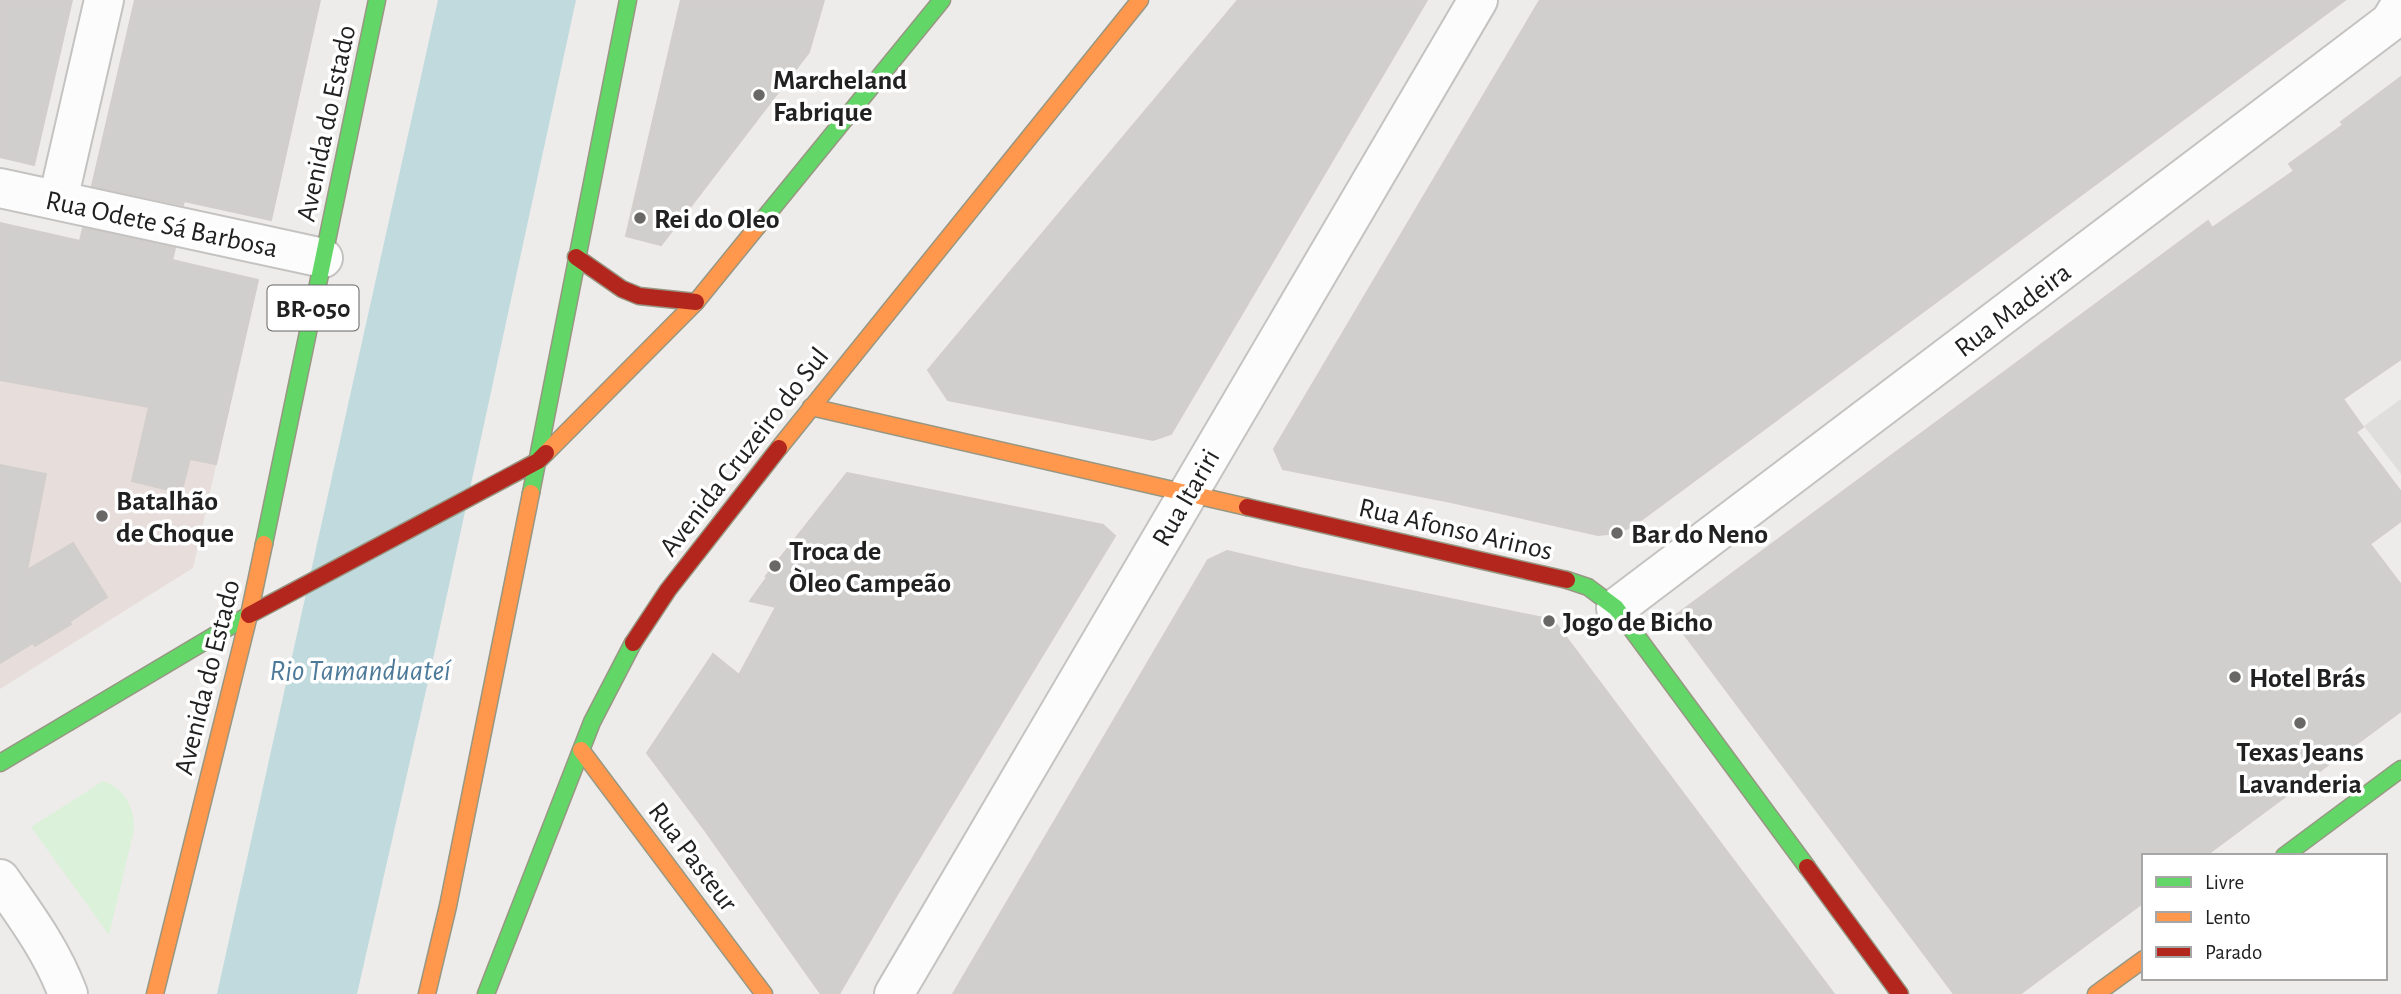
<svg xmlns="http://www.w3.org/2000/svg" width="2401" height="994" viewBox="0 0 2401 994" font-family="'Alegreya Sans',sans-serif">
	<rect width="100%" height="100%" fill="#eeecea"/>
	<path fill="#e7dedb" d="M 0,338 L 235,381 L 193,568 L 0,689 Z"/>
	<path fill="#dbf1d9" d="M 103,781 C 125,788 134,807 134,830 L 109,935 L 31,827 Z"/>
	<path fill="#dfdedd" d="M 2401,399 L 2401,474 L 2364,426 Z"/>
	<path fill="#c0dade" d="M 438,0 L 576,0 L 430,673 L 357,994 L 217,994 Z"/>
	<g fill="#d1cfcd" stroke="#d1cecc" stroke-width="2">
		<path d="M 0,0 L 72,0 L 34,165 L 0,157 Z"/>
		<path d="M 135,0 L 320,0 L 271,220 L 184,201 L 183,205 L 92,186 Z"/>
		<path d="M 681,0 L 824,0 L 809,52 L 661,245 L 626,236 Z"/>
		<path d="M 1238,0 L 1427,0 L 1171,434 L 1153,440 L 948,400 L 928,370 Z"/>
		<path d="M 1540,0 L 2345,0 L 1633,526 L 1617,533 L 1598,535 L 1451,502 L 1283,469 L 1274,449 Z"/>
		<path d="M 2401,77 L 2401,359 L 2343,399 L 2363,427 L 2356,432 L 2401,492 L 2401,521 L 2370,544 L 2401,585 L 2401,711 L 2205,856 L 2144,856 L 2144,902 L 2020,994 L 1954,994 L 1672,618 L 2208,221 L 2212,228 L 2294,171 L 2289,164 L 2343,125 L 2341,122 Z"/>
		<path d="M 0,223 L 80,241 L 83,228 L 175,248 L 172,260 L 258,280 L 216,464 L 190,459 L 181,493 L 132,481 L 149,407 L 0,380 Z"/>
		<path d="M 0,465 L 46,474 L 27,570 L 73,543 L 107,597 L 69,622 L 71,624 L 35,646 L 33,643 L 0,663 Z"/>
		<path d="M 847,473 L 1103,525 L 1115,536 L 895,898 L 839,994 L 821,994 L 704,829 L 647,753 L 713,654 L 739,675 L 776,607 L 750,601 L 768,576 L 766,576 Z"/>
		<path d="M 1227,551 L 1300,568 L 1553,620 L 1834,994 L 953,994 L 1208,560 Z"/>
	</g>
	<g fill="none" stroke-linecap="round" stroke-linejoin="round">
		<defs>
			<g id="street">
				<path d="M 0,188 L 323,258"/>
				<path d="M 58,200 L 104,0"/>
				<path d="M 1616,608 L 2390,22 L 2401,4"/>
				<path d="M 0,879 C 26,916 52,951 68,994"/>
				<path d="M 894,994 L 1478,0"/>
			</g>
			<g id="fast">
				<path d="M 757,227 L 942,0"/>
				<path d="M 531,493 L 628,0"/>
				<path d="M 264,544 L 377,0"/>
				<path d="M 1567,580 L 1588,587 L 1616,608 L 1807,867"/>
				<path d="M 0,763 L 249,615"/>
				<path d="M 2284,856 L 2401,769"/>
				<path d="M 486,994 L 592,722 L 633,643"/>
			</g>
			<g id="slow">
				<path d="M 811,407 L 1247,507"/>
				<path d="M 779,448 L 1140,0"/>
				<path d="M 546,453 L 696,302 L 757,227"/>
				<path d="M 581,750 L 764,994"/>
				<path d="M 155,994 L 249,615 L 264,544"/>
				<path d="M 427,994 L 448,906 L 531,493"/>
				<path d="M 2096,994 L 2144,959"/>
			</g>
			<g id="jam">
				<path d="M 576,257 L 622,289 L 639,296 L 696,302"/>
				<path d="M 1247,507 L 1567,580"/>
				<path d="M 249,615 L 538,461 L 546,453"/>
				<path d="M 633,643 L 668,590 L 779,448"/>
				<path d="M 1807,867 L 1900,994"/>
			</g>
		</defs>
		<use href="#street" stroke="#c4c3c2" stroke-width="42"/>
		<use href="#fast" stroke="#979783" stroke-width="19"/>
		<use href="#slow" stroke="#979783" stroke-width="19"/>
		<use href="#jam" stroke="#979783" stroke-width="19"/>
		<use href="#street" stroke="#fcfcfc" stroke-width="38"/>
		<use href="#fast" stroke="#63d668" stroke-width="16"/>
		<use href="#slow" stroke="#ff974d" stroke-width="16"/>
		<use href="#jam" stroke="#b3261e" stroke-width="16"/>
	</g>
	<g fill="#696867" stroke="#fff" stroke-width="2.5">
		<circle cx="759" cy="95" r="7"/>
		<circle cx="640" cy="218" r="7"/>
		<circle cx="102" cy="516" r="7"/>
		<circle cx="1617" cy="533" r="7"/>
		<circle cx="775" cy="566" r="7"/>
		<circle cx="1549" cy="621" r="7"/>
		<circle cx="2235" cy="677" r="7"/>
		<circle cx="2300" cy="723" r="7"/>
	</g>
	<g text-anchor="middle" stroke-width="7" stroke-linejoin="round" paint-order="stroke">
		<rect fill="#fff" stroke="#646464" stroke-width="2" x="267.5" y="285.5" width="91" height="45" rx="5"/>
		<g font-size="26" font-weight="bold" fill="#212121">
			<text x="313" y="317">BR-050</text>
		</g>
		<g font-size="28" font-weight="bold" fill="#212121" stroke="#fff" text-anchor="start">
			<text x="773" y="89">Marcheland<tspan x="773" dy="32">Fabrique</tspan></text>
			<text x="654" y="228">Rei do Oleo</text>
			<text x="116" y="510">Batalhão<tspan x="116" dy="32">de Choque</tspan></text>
			<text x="1631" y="543">Bar do Neno</text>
			<text x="789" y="560">Troca de<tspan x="789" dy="32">Òleo Campeão</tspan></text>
			<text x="1563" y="631">Jogo de Bicho</text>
			<text x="2249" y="687">Hotel Brás</text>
			<text x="2300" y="761" text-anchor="middle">Texas Jeans<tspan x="2300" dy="32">Lavanderia</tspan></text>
		</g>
		<g font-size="28" fill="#212121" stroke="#fff">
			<text transform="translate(325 123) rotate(-78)" y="10">Avenida do Estado</text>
			<text transform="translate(162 223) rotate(12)" y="10">Rua Odete Sá Barbosa</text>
			<text transform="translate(2012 309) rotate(-37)" y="10">Rua Madeira</text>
			<text transform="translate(743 451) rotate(-52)" y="10">Avenida Cruzeiro do Sul</text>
			<text transform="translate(1185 497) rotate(-60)" y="10">Rua Itariri</text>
			<text transform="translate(1456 528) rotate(13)" y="10">Rua Afonso Arinos</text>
			<text transform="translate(206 677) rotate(-76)" y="10">Avenida do Estado</text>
			<text transform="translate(694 856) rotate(53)" y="10">Rua Pasteur</text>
		</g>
		<g font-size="30" font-style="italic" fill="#4e7a9a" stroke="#fff">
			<text x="360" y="680">Rio Tamanduateí</text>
		</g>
	</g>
	<rect x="2142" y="854" width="245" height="126" fill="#ffffff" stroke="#a6a6a6" stroke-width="2"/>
	<rect x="2156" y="877" width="35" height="10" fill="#63d668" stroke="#a6a6a6" stroke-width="2"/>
	<text x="2205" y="889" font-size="21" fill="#212121">Livre</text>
	<rect x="2156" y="912" width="35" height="10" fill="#ff974d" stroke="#a6a6a6" stroke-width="2"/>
	<text x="2205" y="924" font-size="21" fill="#212121">Lento</text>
	<rect x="2156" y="947" width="35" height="10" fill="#b3261e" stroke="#a6a6a6" stroke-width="2"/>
	<text x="2205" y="959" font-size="21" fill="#212121">Parado</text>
</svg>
